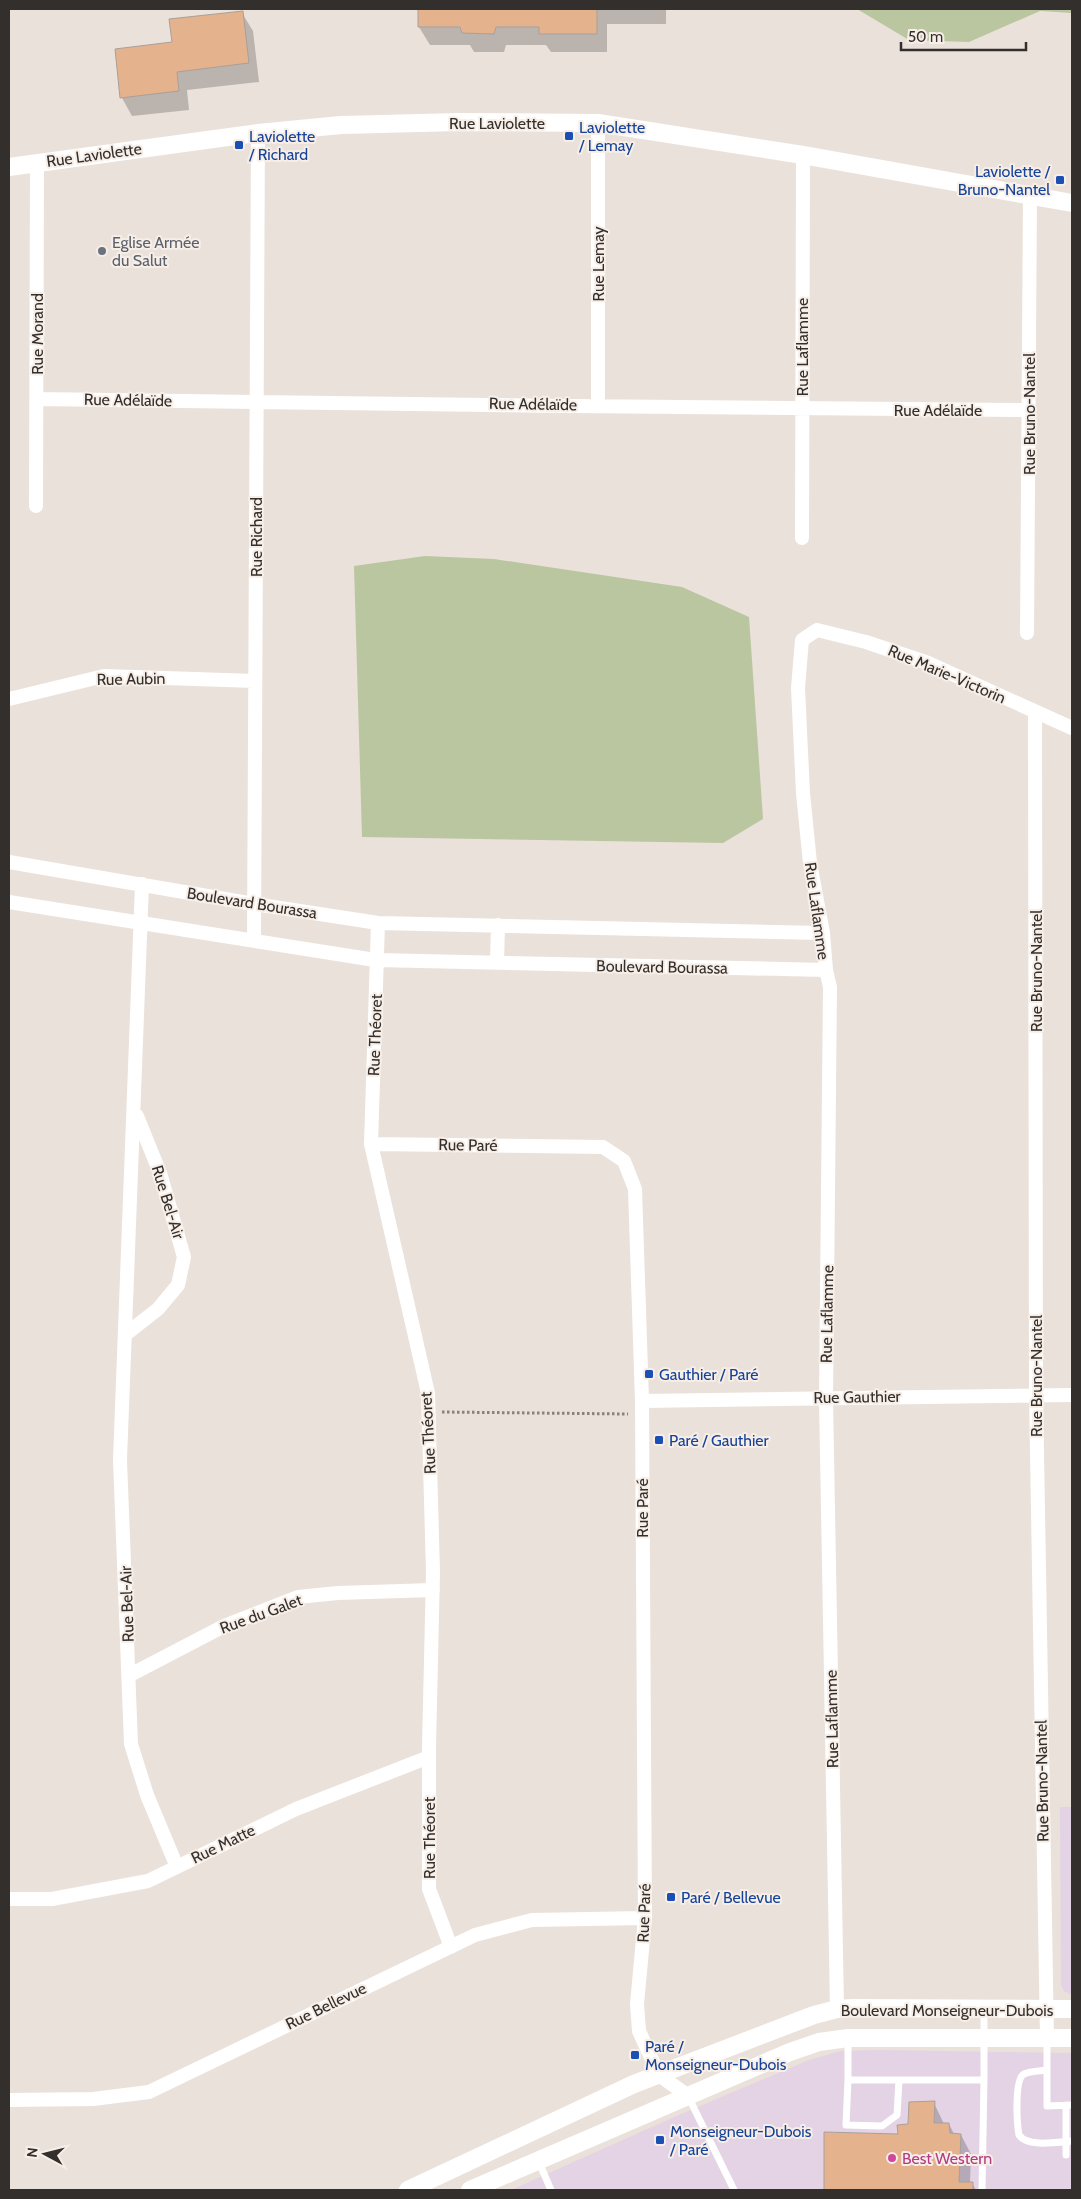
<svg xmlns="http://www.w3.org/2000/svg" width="1081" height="2199" font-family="Cabin,sans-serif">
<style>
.commercial{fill:#e3d3e5}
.green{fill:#bac6a0}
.shadow{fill:#0003}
.building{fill:#e4b28d;stroke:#a9a09a}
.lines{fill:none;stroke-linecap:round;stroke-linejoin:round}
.path{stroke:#88817d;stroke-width:3;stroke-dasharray:2.5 2.5;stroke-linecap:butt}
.service{stroke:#fff;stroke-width:7}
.minor{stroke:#fff;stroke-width:14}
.tertiary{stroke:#fff;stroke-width:18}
.transit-dot{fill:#1a4fb4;stroke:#f7eee7;stroke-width:2}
.worship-dot{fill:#6b7280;stroke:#f7eee7;stroke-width:2}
.hotel-dot{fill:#d1479c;stroke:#f7eee7;stroke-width:2}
.labels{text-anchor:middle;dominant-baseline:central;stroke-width:4;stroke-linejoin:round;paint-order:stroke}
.street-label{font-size:16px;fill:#332f2d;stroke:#f7eee7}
.transit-label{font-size:16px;fill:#164399;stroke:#f7eee7;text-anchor:start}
.worship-label{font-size:16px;fill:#5b616d;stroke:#f7eee7;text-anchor:start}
.hotel-label{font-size:16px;fill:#b23c85;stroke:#f7eee7;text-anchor:start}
</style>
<rect width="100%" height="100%" fill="#eae1da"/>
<path class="commercial" d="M1060,1807H1072V1995L1064,1991L1061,1985Z
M878,2050L1072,2053V2190H511L672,2118L809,2060L841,2051Z"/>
<path class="green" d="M857,9H1072V13L1040,11L969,42L909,40Z
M425,556L494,559L682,587L749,617L763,819L723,843L362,837L354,566Z"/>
<path class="shadow" d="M419,9H666V24H607V52H551L546,45H506L504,52H474L470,45H430L419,27Z
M242,13L253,31L259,82L187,90L189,110L132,116L122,98L174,43Z
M934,2103L944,2124H949L954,2134L961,2135L971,2154L970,2183H972L976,2190H825V2134L899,2136Z"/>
<path class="building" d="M418,9H597V34H539V27H496L494,34L462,33L460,27H418Z
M243,11L249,63L177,72L179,91L120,98L115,49L172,42L169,19Z
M935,2101L934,2123H949L950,2133L961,2134L959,2182H973V2190H824V2132L898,2134L897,2125L908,2124L909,2102Z"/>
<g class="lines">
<path class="path" d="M442,1412L628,1414"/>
<path class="service" d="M848,2038V2080H984V2009
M1047,2039V2106L1072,2105
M1047,2070C1040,2071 1030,2071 1024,2074C1014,2079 1017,2124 1019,2135C1028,2148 1058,2142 1072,2141
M848,2080L846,2125L882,2126L897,2115L899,2080
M688,2096L734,2190
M1066,2155V2105
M538,2160L551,2190
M982,2190L984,2080"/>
<path class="minor" d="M37,399C368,403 698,409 1029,410
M598,405V123
M36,506L37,163
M802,538L803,155
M1027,633L1030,196
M9,699L104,676L255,681
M1035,713L1036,1394L1047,2038
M9,862L254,904L378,923L823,933
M142,884L120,1460L131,1744L147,1795L177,1867
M9,902L375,960L826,970
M378,923L371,1144L428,1393L433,1572L429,1747V1889L451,1947
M254,940L258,133
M497,963L498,925
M371,1144L603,1147L624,1161L635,1189L642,1401L645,1918L637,2004L639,2031L659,2075L687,2095
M126,1334L158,1309L178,1285L184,1257L160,1173L137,1116
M642,1401L1072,1395
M130,1675L224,1626L298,1597L338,1593L433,1590
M9,1899H52L148,1881L296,1809L429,1757
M837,2009L826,1398L830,987L826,970L823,933L810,863L803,793L798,688L802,640L817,630L866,642L928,663L1072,728
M9,2100L93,2099L149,2092L475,1935L532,1920L645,1918"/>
<path class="tertiary" d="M9,167L258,133L341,125L459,122L598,123L803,155L1072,203
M408,2190L634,2084L814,2015L837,2009L853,2008L1072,2009
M470,2190L790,2052L819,2042L848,2038H1072"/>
</g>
<g class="transit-dot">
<rect x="564" y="131" width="10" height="10" rx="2.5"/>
<rect x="234" y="140" width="10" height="10" rx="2.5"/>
<rect x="1055" y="175" width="10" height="10" rx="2.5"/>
<rect x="644" y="1369" width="10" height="10" rx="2.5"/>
<rect x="654" y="1435" width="10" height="10" rx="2.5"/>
<rect x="666" y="1892" width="10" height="10" rx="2.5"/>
<rect x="630" y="2050" width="10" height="10" rx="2.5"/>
<rect x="655" y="2135" width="10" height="10" rx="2.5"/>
</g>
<circle class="worship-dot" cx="102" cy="251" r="5"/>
<circle class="hotel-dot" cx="892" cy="2158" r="5"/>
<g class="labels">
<g class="street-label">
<text x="497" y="123">Rue Laviolette</text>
<text transform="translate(94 155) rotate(-8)">Rue Laviolette</text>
<text transform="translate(598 264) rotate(-90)">Rue Lemay</text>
<text transform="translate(37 334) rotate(-90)">Rue Morand</text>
<text transform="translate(802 347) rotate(-90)">Rue Laflamme</text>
<text transform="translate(128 400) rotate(1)">Rue Adélaïde</text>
<text transform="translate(533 404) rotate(1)">Rue Adélaïde</text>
<text x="938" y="410">Rue Adélaïde</text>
<text transform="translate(1029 414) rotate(-90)">Rue Bruno-Nantel</text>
<text transform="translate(256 537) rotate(-90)">Rue Richard</text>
<text transform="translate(947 674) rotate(23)">Rue Marie-Victorin</text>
<text transform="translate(131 679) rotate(-1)">Rue Aubin</text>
<text transform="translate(252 903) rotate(9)">Boulevard Bourassa</text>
<text transform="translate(817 911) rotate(82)">Rue Laflamme</text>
<text transform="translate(662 967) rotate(1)">Boulevard Bourassa</text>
<text transform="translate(1036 971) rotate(-90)">Rue Bruno-Nantel</text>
<text transform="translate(375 1035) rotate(-88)">Rue Théoret</text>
<text transform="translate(468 1145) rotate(1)">Rue Paré</text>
<text transform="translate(168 1202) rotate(73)">Rue Bel-Air</text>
<text transform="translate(827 1314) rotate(-89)">Rue Laflamme</text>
<text transform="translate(1036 1376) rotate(-90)">Rue Bruno-Nantel</text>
<text transform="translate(857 1397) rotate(-1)">Rue Gauthier</text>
<text transform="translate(428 1433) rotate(-93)">Rue Théoret</text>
<text transform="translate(642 1508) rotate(-90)">Rue Paré</text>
<text transform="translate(127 1604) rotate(-92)">Rue Bel-Air</text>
<text transform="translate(261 1614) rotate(-20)">Rue du Galet</text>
<text transform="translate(832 1719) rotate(-91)">Rue Laflamme</text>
<text transform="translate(1042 1781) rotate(-91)">Rue Bruno-Nantel</text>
<text transform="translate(429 1838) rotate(-90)">Rue Théoret</text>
<text transform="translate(223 1844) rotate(-26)">Rue Matte</text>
<text transform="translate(644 1913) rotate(-88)">Rue Paré</text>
<text transform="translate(326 2006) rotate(-26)">Rue Bellevue</text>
<text x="947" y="2010">Boulevard Monseigneur-Dubois</text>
</g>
<g class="transit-label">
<text x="579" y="127">Laviolette<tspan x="579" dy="18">/ Lemay</tspan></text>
<text x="249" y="136">Laviolette<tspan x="249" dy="18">/ Richard</tspan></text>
<text x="1050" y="171" text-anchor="end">Laviolette /<tspan x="1050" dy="18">Bruno-Nantel</tspan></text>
<text x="659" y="1374">Gauthier / Paré</text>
<text x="669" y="1440">Paré / Gauthier</text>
<text x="681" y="1897">Paré / Bellevue</text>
<text x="645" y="2046">Paré /<tspan x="645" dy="18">Monseigneur-Dubois</tspan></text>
<text x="670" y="2131">Monseigneur-Dubois<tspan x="670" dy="18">/ Paré</tspan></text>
</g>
<g class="worship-label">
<text x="112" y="242">Eglise Armée<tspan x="112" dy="18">du Salut</tspan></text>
</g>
<g class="hotel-label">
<text x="902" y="2158">Best Western</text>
</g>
</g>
<rect width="1081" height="2199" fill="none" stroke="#332f2d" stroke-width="20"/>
<g transform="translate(45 2154) rotate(277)" stroke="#f7eee7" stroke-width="4" paint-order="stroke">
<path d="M0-4L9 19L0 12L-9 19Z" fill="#332f2d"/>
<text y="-8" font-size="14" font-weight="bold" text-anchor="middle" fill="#332f2d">N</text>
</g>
<path d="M901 42v8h125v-8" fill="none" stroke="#332f2d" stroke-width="2.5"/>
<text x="908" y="42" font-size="15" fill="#332f2d" stroke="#f7eee7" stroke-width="4" paint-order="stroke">50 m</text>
</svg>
